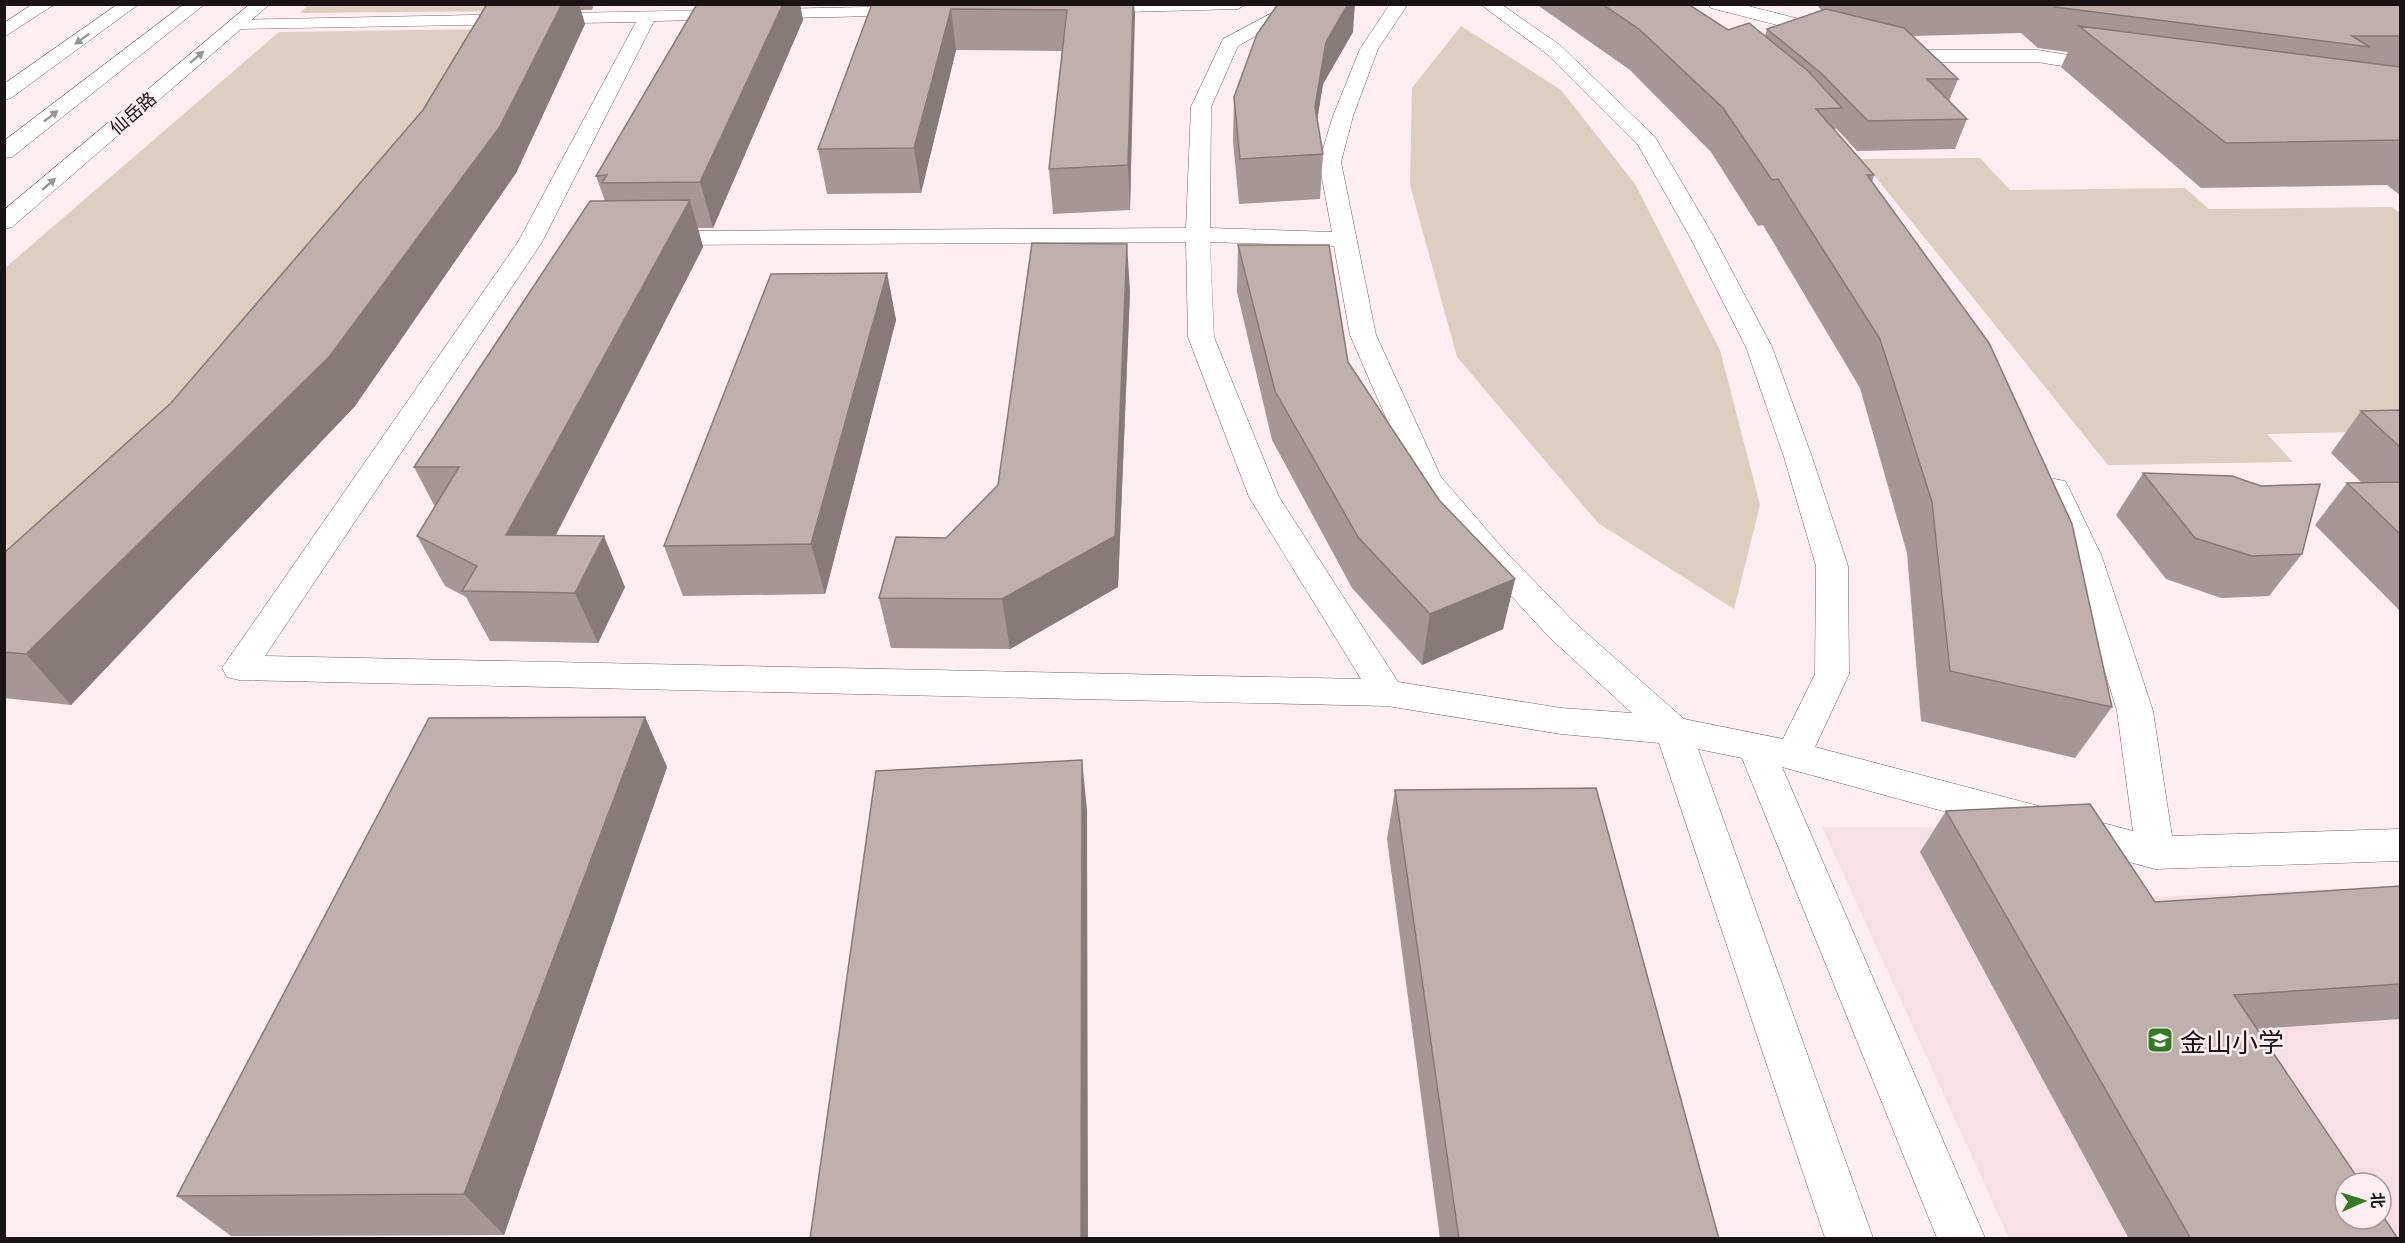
<svg xmlns="http://www.w3.org/2000/svg" width="2405" height="1243" font-family="Georgia,'Noto Sans SC',serif">
<style>
.built{fill:#f8dfe5;fill-rule:evenodd}
.green{fill:#dfcdbf}
.lines{fill:none;stroke-linecap:round;stroke-linejoin:round}
.street-casing{stroke:#736468;stroke-width:1}
.secondary-casing{stroke:#736468;stroke-width:1}
.highway-casing{stroke:#736468;stroke-width:1}
.street{fill:#fff;fill-rule:evenodd}
.secondary{fill:#fff;fill-rule:evenodd}
.highway{fill:#fff;fill-rule:evenodd}
.wall{fill:#a59795}
.shaded-wall{fill:#867b79}
.building{fill:#c0b0ad;stroke:#867b79;stroke-width:1.5}
.oneway{fill:#989596}
.labels{text-anchor:middle;dominant-baseline:central;stroke-width:5;stroke-linejoin:round;paint-order:stroke}
.far-street-label{font-size:18px;fill:#191315;stroke:#feedf1}
.near-poi-label{font-size:26px;fill:#191315;stroke:#feedf1;text-anchor:start}
</style>
<rect width="100%" height="100%" fill="#feedf1"/>
<path class="built" d="M1822,827H2011L2128,898L2400,886V1238H2009ZM2345,1183H2381V1219H2345Z"/>
<path class="green" d="M309,4L514,5L509,11L300,13Z
M1461,26L1561,90L1635,184L1720,350L1760,505L1734,609L1598,523L1457,357L1410,185L1412,88Z
M494,29L5,626V268L279,32Z
M1980,158L2010,190L2185,188L2209,209L2392,207L2400,213V431L2267,434L2293,462L2108,465L1861,159Z"/>
<g class="lines">
<g class="street-casing">
<path id="street" d="M1082,4H1247L1238,9L1089,13L1083,12L1080,8Z
M1289,4H1312L1238,46L1211,107L1210,228L1332,232L1319,162L1333,116L1360,49L1390,4H1408L1378,49L1353,116L1341,162L1376,335L1441,477L1505,551L1573,621L1684,719L1783,739L1815,674L1816,566L1784,457L1746,347L1690,237L1638,145L1547,54L1480,4H1501L1561,46L1655,137L1714,237L1772,347L1812,457L1848,566L1849,674L1815,747L2133,831L2117,711L2070,557L2039,488L2043,481L2054,479L2065,481L2069,488L2102,557L2153,711L2172,836L2400,829V861L2155,869L1782,767L1985,1238H1937L1742,758L1698,749L1873,1238H1825L1659,743L1561,734L1387,706L239,680L227,677L222,668L518,242L636,22L236,29L227,24L230,20L915,6L921,7L924,11L921,15L654,21L542,242L265,656L1361,679L1249,497L1188,337L1186,242L657,245L649,243L645,238L649,233L657,231L1186,228L1191,107L1223,39ZM1210,242L1334,246L1350,335L1413,480L1483,565L1549,637L1632,713L1561,708L1398,682L1279,497L1214,337Z
M1708,4H1740L1839,29L1841,33L1832,39L1711,8Z
M1891,41L1926,50H2037L2107,61L2117,67L2107,73L2037,62H1926L1884,51L1882,47Z"/>
</g>
<g class="secondary-casing">
<path id="secondary" d="M33,4H55L4,37V23Z
M250,4H270L12,227L4,229V210Z"/>
</g>
<g class="highway-casing">
<path id="highway" d="M118,4H139L11,98L4,100V84Z
M184,4H205L12,157L4,158V141Z"/>
</g>
<use href="#street" class="street"/>
<use href="#secondary" class="secondary"/>
<use href="#highway" class="highway"/>
</g>
<path class="wall" d="M487,4H594L592,10H580L585,24L516,173L355,406L71,705L4,698V553L171,403L423,110Z
M697,4H810L800,5L803,20L713,228H698L703,247L556,535L625,587L598,643L490,641L466,597L445,586L417,536L435,507L414,467L605,201L596,176Z
M872,4H1134L1130,210L1053,214L1049,169L1063,51L956,50L921,193L827,194L818,149Z
M1536,4H1688L1728,30L1765,36L1767,29L1822,11L1816,4H2400V195L2387,185L2201,188L2061,67L2068,52L2038,48L2021,33L1913,36L1958,79L1949,101L1967,119L1955,149L1857,151L1836,128L1835,130L1874,175L1872,182L2112,707L2075,758L1921,721L1907,553L1860,388L1763,225L1758,226L1711,152L1630,70Z
M1353,32L1323,84L1317,120L1323,154L1320,199L1239,204L1233,141L1234,97Z
M1238,245L1348,362L1439,500L1515,579L1503,629L1422,665L1352,588L1272,440L1237,292Z
M887,273L896,320L825,594L683,596L664,546Z
M1130,291L1118,587L1010,649L891,648L879,598L946,538L998,485Z
M2400,410V611L2315,525L2347,483H2362L2331,453L2361,411Z
M2143,473L2302,554L2269,596L2221,598L2166,579L2116,515Z
M645,717L667,767L504,1235L231,1236L177,1196Z
M1395,790L1719,1239H1440L1387,839Z
M1946,811L2155,902L2400,886V1019L2257,1029L2398,1239H2129L1920,852Z"/>
<path class="shaded-wall" d="M562,4H579L585,24L516,173L355,406L71,705L26,654Z
M783,4H800L803,20L713,228L700,182Z
M1133,4H1134L1135,13L1130,210L1128,165Z
M1348,4H1355L1353,32L1323,84L1312,151L1315,107L1326,42Z
M951,9L956,50L921,193L914,148Z
M690,200L703,247L530,585L506,535Z
M1127,244L1130,291L1118,587L1010,649L1002,599Z
M887,273L896,320L825,594L811,544Z
M604,536L625,587L598,643L575,593Z
M1515,579L1503,629L1422,665L1430,614Z
M645,717L667,767L504,1235L464,1194Z
M1082,760L1087,810L1088,1239H1081Z"/>
<path class="building" d="M487,4H562L499,128L329,357L26,654L4,652V553L171,403L423,110Z
M697,4H783L700,182L602,183L607,175L596,176Z
M872,4H1133L1128,165L1049,169L1067,10L951,9L914,148L818,149Z
M1278,4H1348L1326,42L1315,107L1323,154L1240,159L1234,97L1257,34Z
M1602,4H1688L1728,30L1749,23L1808,71L1842,108L1816,109L1874,175H1867L1989,343L2072,524L2112,707L1950,671L1932,502L1880,339L1778,179L1772,180L1723,108L1639,29Z
M2052,4H2400V36H2352L2370,47L2055,7Z
M1826,9L1904,28L1958,79H1927L1967,119L1868,121L1821,73L1767,29Z
M2079,26L2400,67V140L2226,143Z
M690,200L506,535L604,536L575,593L462,591L477,566L417,536L459,467H414L590,201Z
M1032,243L1127,244L1115,536L1002,599L879,598L896,537L946,538L998,485Z
M1238,245H1329L1348,362L1439,500L1515,579L1430,614L1358,537L1275,391Z
M887,273L811,544L664,546L771,274Z
M2400,410V447L2361,411Z
M2143,473L2232,476L2261,486L2320,484L2302,554L2252,556L2195,538Z
M2400,482V534L2347,483Z
M645,717L464,1194L177,1196L429,718Z
M1082,760L1081,1239H810L876,771Z
M1596,788L1719,1239H1459L1395,790Z
M2090,804L2155,902L2400,886V984L2234,995L2361,1183H2345V1219H2381V1213L2398,1239H2191L1946,811Z"/>
<defs><path id="oneway-solid" d="M-6-.8H1V-3.2L6.5 0L1 3.2V.8H-6Z" transform="scale(1.5)"/></defs>
<g class="oneway">
<use href="#oneway-solid" transform="translate(82 39) rotate(144)"/>
<use href="#oneway-solid" transform="translate(197 57) rotate(-41)"/>
<use href="#oneway-solid" transform="translate(51 116) rotate(-38)"/>
<use href="#oneway-solid" transform="translate(49 184) rotate(-41)"/>
</g>
<defs>
<g id="school-square" transform="scale(1.35)"><rect x="-9" y="-9" width="18" height="18" rx="4" fill="#317b21" stroke="#feedf1"/><path d="M0-5L7-2L0 1L-7-2ZM-4 1L0 2.5L4 1V4Q0 6-4 4Z" fill="#fff"/></g>
</defs>
<g fill-rule="evenodd">
<use href="#school-square" x="2160" y="1040"/>
</g>
<g class="labels">
<g class="far-street-label">
<text transform="translate(132 112) rotate(-41)">仙岳路</text>
</g>
<g class="near-poi-label">
<text x="2180" y="1040">金山小学</text>
</g>
</g>
<rect width="2405" height="1243" fill="none" stroke="#191315" stroke-width="12"/>
<g transform="translate(2363 1201) rotate(87)"><circle r="28" fill="#feedf1" stroke="#a29699" stroke-width="1.5"/>
<path d="M0-4.5L10 22L0 15L-10 22Z" fill="#317b21"/>
<text y="-9" font-size="16" font-weight="bold" text-anchor="middle" fill="#191315">北</text>
</g>
</svg>
